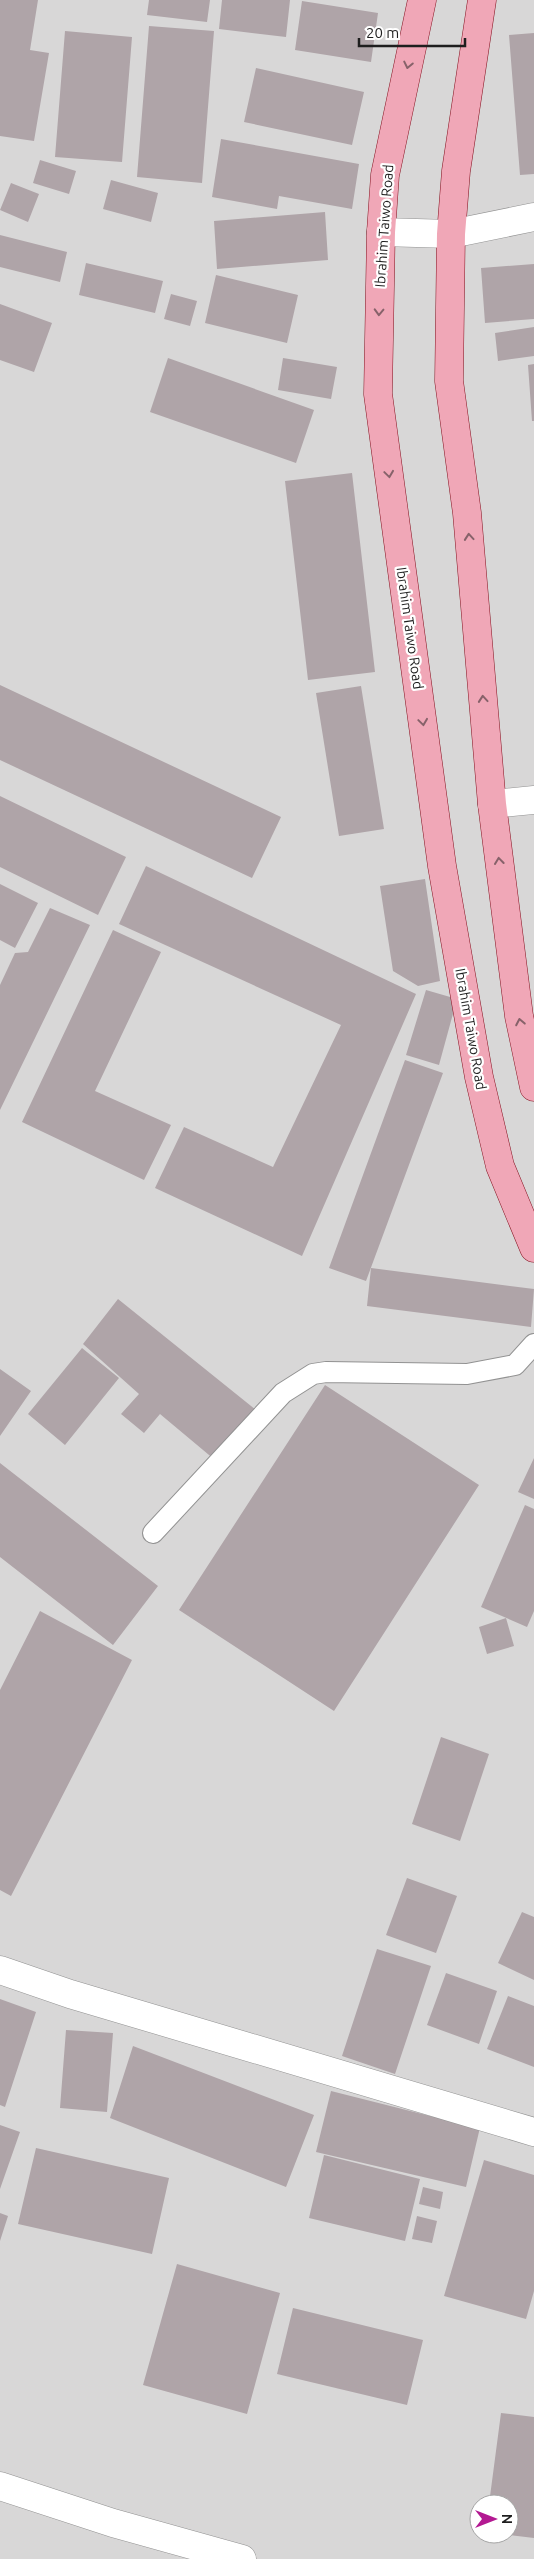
<svg xmlns="http://www.w3.org/2000/svg" width="534" height="2559" font-family="Ubuntu,sans-serif">
<style>
.residential{fill:#d8d7d7;fill-rule:evenodd}
.building{fill:#afa4a8}
.lines{fill:none;stroke-linecap:round;stroke-linejoin:round}
.service-casing{stroke:#929292;stroke-width:22}
.minor-casing{stroke:#929292;stroke-width:29}
.primary-casing{stroke:#851220;stroke-width:29}
.service{stroke:#fff;stroke-width:20}
.minor{stroke:#fff;stroke-width:28}
.primary{stroke:#f0a7b7;stroke-width:28}
.oneway{stroke:#87626a}
.labels{text-anchor:middle;dominant-baseline:central;stroke-width:4.5;stroke-linejoin:round;paint-order:stroke}
.street-label{font-size:14px;fill:#1e1e1e;stroke:#fff}
</style>
<rect width="100%" height="100%" fill="#ede5e6"/>
<path class="residential" d="M0,0H534V2559H0ZM479,2504H509V2534H479Z"/>
<path class="building" d="M0,0H38L30,50L49,53L34,141L0,136Z
M149,0H210L207,22L147,15Z
M222,0H290L286,37L219,29Z
M302,1L378,13L371,62L295,50Z
M149,26L214,31L202,183L137,177Z
M65,31L132,37L122,162L55,157Z
M534,33V174L520,175L509,35Z
M256,68L364,92L352,145L244,122Z
M221,139L359,164L352,209L279,196L277,209L212,197Z
M40,160L76,171L69,194L33,183Z
M111,180L158,193L151,222L103,209Z
M11,183L39,194L28,222L0,210Z
M325,212L328,260L217,269L214,221Z
M0,235L67,252L60,282L0,267Z
M86,263L163,281L155,313L79,295Z
M534,264V319L485,323L481,268Z
M216,275L298,295L287,343L205,323Z
M171,294L197,301L190,326L164,319Z
M0,304L52,323L34,372L0,360Z
M534,327V356L498,361L495,333Z
M168,358L314,410L296,463L150,412Z
M283,358L337,367L331,399L278,390Z
M534,364V421H532L528,365Z
M352,473L375,672L308,680L285,481Z
M0,685L281,817L252,878L0,760Z
M361,686L384,829L339,836L316,693Z
M0,796L126,857L98,915L0,867Z
M146,866L416,994L302,1256L155,1188L184,1127L273,1167L341,1025L119,924Z
M425,879L440,981L418,986L393,971L380,886Z
M0,884L38,903L15,948L0,940Z
M50,908L90,925L0,1110V985L15,953L28,952Z
M113,930L161,952L95,1091L171,1125L144,1180L22,1122Z
M426,990L457,999L439,1065L406,1055Z
M405,1060L443,1073L366,1281L329,1268Z
M371,1268L534,1289L531,1327L367,1306Z
M118,1299L256,1410L215,1460L160,1414L144,1433L121,1414L139,1394L83,1344Z
M82,1348L119,1378L65,1445L28,1414Z
M0,1369L31,1391L0,1436Z
M325,1385L479,1485L334,1711L179,1610Z
M534,1458V1499L518,1492Z
M0,1463L158,1586L113,1645L0,1557Z
M525,1505L534,1509V1611L527,1627L481,1607Z
M40,1611L132,1660L11,1896L0,1890V1690Z
M506,1618L514,1646L487,1654L479,1627Z
M441,1737L489,1754L460,1841L412,1824Z
M407,1878L457,1896L436,1953L386,1935Z
M522,1912L534,1917V1980L498,1963Z
M377,1949L431,1966L395,2074L342,2056Z
M446,1973L497,1991L479,2044L427,2025Z
M508,1996L534,2006V2067L487,2049Z
M0,1999L36,2012L5,2107L0,2105Z
M66,2030L113,2033L107,2112L60,2108Z
M133,2046L314,2115L286,2187L110,2118Z
M331,2091L434,2117L437,2107L482,2119L466,2187L316,2152Z
M0,2125L20,2132L0,2189Z
M36,2148L169,2178L152,2254L18,2224Z
M324,2155L420,2179L405,2241L309,2218Z
M484,2160L534,2175V2291L526,2319L444,2296Z
M423,2187L443,2192L440,2209L419,2204Z
M0,2213L8,2216L0,2241Z
M417,2216L437,2221L432,2243L412,2239Z
M177,2264L280,2293L247,2414L143,2385Z
M293,2308L423,2340L407,2405L277,2374Z
M501,2413L534,2417V2538L509,2535V2504H489Z"/>
<g class="lines">
<g class="service-casing">
<path id="service" d="M153,1533L283,1393L313,1374L326,1372L467,1374L515,1365L534,1344"/>
</g>
<g class="minor-casing">
<path id="minor" d="M381,232L451,234L534,217
M492,804L534,800
M0,1970L70,1994L534,2132
M0,2486L113,2523L242,2559"/>
</g>
<g class="primary-casing">
<path id="primary" d="M422,0L385,175L381,232L378,394L442,866L479,1077L500,1166L534,1248
M482,0L456,171L451,234L449,381L467,513L492,804L519,1016L534,1087"/>
</g>
<use href="#service" class="service"/>
<use href="#minor" class="minor"/>
<use href="#primary" class="primary"/>
</g>
<defs><path id="oneway-chevron" d="M-2-3.5L2.5 0L-2 3.5" fill="none" stroke-width="1.6" stroke-linecap="round" stroke-linejoin="round" transform="scale(1.25)"/></defs>
<g class="oneway">
<use href="#oneway-chevron" transform="translate(408 65) rotate(102)"/>
<use href="#oneway-chevron" transform="translate(379 312) rotate(92)"/>
<use href="#oneway-chevron" transform="translate(389 474) rotate(82)"/>
<use href="#oneway-chevron" transform="translate(469 537) rotate(-95)"/>
<use href="#oneway-chevron" transform="translate(483 699) rotate(-95)"/>
<use href="#oneway-chevron" transform="translate(423 722) rotate(82)"/>
<use href="#oneway-chevron" transform="translate(499 861) rotate(-97)"/>
<use href="#oneway-chevron" transform="translate(520 1022) rotate(-101)"/>
</g>
<g class="labels">
<g class="street-label">
<text transform="translate(384 226) rotate(-86)">Ibrahim Taiwo Road</text>
<text transform="translate(410 628) rotate(82)">Ibrahim Taiwo Road</text>
<text transform="translate(471 1029) rotate(80)">Ibrahim Taiwo Road</text>
</g>
</g>
<g transform="translate(494 2519) rotate(90)"><circle r="24" fill="#ffffff" stroke="#a5a5a5"/>
<path d="M0-4L9 19L0 12L-9 19Z" fill="#b31992"/>
<text y="-8" font-size="14" font-weight="bold" text-anchor="middle" fill="#1e1e1e">N</text>
</g>
<path d="M359 38v8h106v-8" fill="none" stroke="#1e1e1e" stroke-width="2.5"/>
<text x="366" y="38" font-size="15" fill="#1e1e1e" stroke="#ffffff" stroke-width="4" paint-order="stroke">20 m</text>
</svg>
